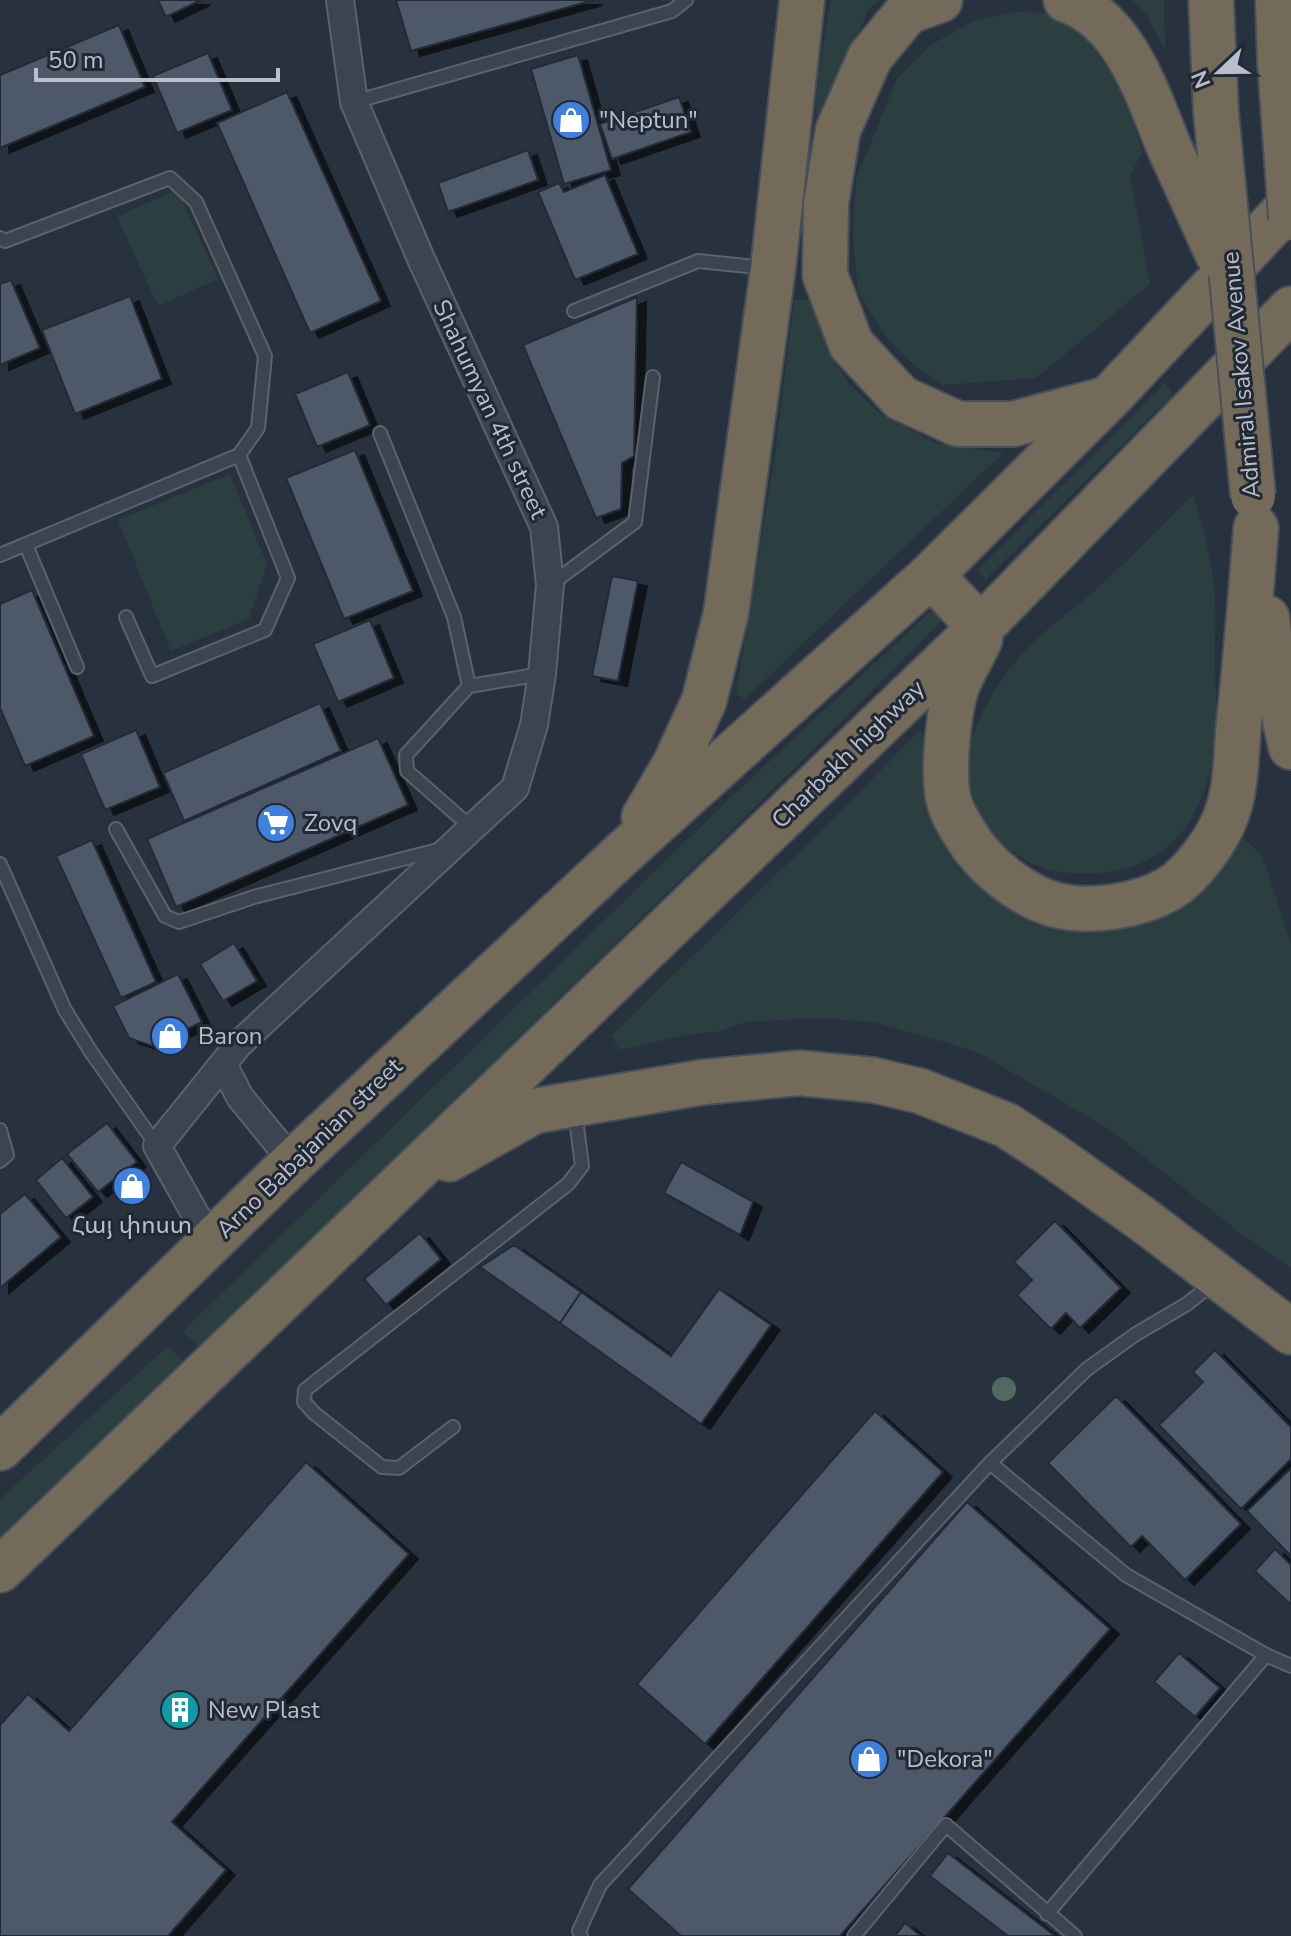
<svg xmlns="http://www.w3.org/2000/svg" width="1291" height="1936" font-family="'Nunito Sans','Noto Sans Armenian',sans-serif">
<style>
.green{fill:#2b3f41}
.building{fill:#4e5968;stroke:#232b36;stroke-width:2;filter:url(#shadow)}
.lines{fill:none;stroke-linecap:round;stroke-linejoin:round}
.lane-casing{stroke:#5a626d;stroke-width:16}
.street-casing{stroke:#5a626d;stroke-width:30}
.highway-casing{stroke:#474f5a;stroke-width:48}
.lane{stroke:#3c444f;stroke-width:12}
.street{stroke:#3c444f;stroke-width:26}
.highway{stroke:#746a59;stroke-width:44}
.highway-bridge-casing{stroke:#474f5a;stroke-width:48;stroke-linecap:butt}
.highway-bridge{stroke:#746a59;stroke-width:44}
.tree{fill:#506a60}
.labels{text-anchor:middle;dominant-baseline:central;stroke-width:6;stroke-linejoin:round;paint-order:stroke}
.poi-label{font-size:24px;fill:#b8bfca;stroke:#212934;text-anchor:start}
.street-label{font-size:24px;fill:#b8bfca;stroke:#212934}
</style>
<defs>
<filter id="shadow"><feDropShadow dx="9" dy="5" stdDeviation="0" flood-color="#0009"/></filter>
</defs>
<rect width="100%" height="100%" fill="#28323f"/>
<path class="green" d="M831,0H881L869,8L826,114L815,116L818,75Z
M1132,0H1164L1165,50L1146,14Z
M1015,12L1052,13L1084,36L1116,80L1143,151L1130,175L1150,284L1036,378L942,385L907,359L883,333L858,292L853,241L856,180L897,78L931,45L974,21Z
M177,189L218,279L158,306L117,217Z
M810,299L826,345L848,383L881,414L935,443L1003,453L745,699L736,694L775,456L794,300Z
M1165,383L1173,395L985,580L977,570Z
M230,474L267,564L249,619L171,651L118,520Z
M1194,494C1200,519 1208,545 1212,571C1217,598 1215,628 1215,656C1215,693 1220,741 1209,776C1203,795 1195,815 1183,831C1153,870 1098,880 1051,870C998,857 957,798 971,745C979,712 1002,675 1025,651C1048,626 1078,607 1103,583C1134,554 1164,524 1194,494Z
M936,606L945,617L737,825L199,1348L183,1331L727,801Z
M920,730L927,741L924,787L930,810L1023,909L1218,869L1244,838L1262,855L1291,944V1268L1244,1236L1109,1129L981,1054L948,1043L873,1022L818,1018L745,1022L720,1031L680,1036L620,1050L611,1036L832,820Z
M168,1346L186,1365L0,1547V1499Z"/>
<path class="building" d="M158,0H201L166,17Z
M396,0H594L411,51Z
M119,25L145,87L0,148V75Z
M208,53L232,110L177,133L153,76Z
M578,55L611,170L564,184L531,69Z
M287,92L381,301L310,333L217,123Z
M679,97L691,132L612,159L600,124Z
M528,150L538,180L448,212L438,183Z
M605,175L638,254L575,280L538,192L559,183L564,192Z
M11,280L40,348L0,365V284Z
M130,296L162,379L75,414L42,330Z
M637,297L634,456L622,463L621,509L596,518L523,345Z
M348,372L370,425L317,447L295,394Z
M355,450L413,591L344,619L286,478Z
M612,576L638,581L618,681L592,676Z
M32,590L94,736L25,766L0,708V604Z
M370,620L394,678L338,702L313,644Z
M320,703L341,751L184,821L163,773Z
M136,730L160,787L105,810L81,754Z
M378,738L408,805L176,907L147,839Z
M92,840L156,982L121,998L56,856Z
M234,943L257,981L223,1001L200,964Z
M178,974L202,1022L152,1046L129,1038L113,1006Z
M107,1123L137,1162L98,1192L67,1154Z
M62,1158L93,1197L66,1218L36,1180Z
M681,1162L753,1202L740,1235L664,1193Z
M25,1194L61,1237L0,1288V1214Z
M1055,1221L1121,1288L1080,1328L1066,1313L1051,1329L1017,1295L1032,1280L1014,1262Z
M420,1233L441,1259L386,1305L364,1279Z
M514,1245L581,1292L560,1323L480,1267Z
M719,1289L771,1325L701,1424L560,1323L581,1292L671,1356Z
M1215,1350L1291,1427V1459L1241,1509L1159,1425L1203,1382L1193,1372Z
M1116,1396L1241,1524L1185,1580L1142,1536L1131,1547L1048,1463Z
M875,1411L943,1472L705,1744L637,1684Z
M306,1462L409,1554L172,1822L226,1870L168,1936H0V1725L28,1694L69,1731Z
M1291,1468V1556L1247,1511Z
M967,1502L1110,1629L840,1936H681L628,1889Z
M1275,1549L1291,1565V1605L1255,1571Z
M1179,1653L1220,1688L1195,1717L1154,1682Z
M948,1853L1055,1936H1008L930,1876Z
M905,1923L921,1936H895Z"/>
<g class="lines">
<g class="lane-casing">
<path id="lane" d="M354,102L672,11L686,0
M0,238L5,241L170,178L196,202L265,356L258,428L239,455L0,555
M574,311L698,261L766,268
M380,433L454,617L469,686
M26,545L77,667
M550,585L635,522L653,377
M126,617L152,676L265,630L288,578L239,455
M116,829L165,916L179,922L254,897L438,850
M473,829L407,771L406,755L469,686L542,674
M0,864L65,1010L91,1052L157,1146
M0,1130L7,1155L0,1161
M453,1427L399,1468L382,1467L314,1413L304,1402L305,1390L568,1184L582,1166L575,1111
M990,1463L1126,1575L1266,1655L1291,1666
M1047,1914L1266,1655
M581,1936L579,1931L600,1885L990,1463L1087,1369L1136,1334L1187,1304L1214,1282
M854,1936L946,1825L1075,1936"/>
</g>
<g class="street-casing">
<path id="street" d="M293,1162L240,1097L223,1064L239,1044L515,788L534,725L542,674L550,585L544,527L422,261L354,102L340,0
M211,1242L157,1146L223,1064"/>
</g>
<g class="highway-casing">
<path id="highway" d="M940,0L907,12L870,57L838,130L826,203L825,275L851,344L901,398L958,424H1013L1107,399
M1066,0C1126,20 1148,97 1170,149
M1211,0L1216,112
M1278,0L1280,63
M931,575L980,627
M1267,618L1274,671L1291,747
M980,639C973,655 962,672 956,689C948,715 943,771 948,797C951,814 964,832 973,846C992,871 1025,897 1056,905C1091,914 1138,906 1169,889C1192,875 1219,838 1227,813C1237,785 1236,752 1239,722C1246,658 1251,593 1256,528
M644,817L675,764L704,701L726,613L773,269L802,0
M449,1159L534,1111L704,1082L799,1073L873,1080L920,1091L1006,1125L1049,1153L1145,1221L1291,1332
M0,1448L293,1162L623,853L931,575L1109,398L1291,204
M0,1570L989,619L1291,309"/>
</g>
<use href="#lane" class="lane"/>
<use href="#street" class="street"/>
<use href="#highway" class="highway"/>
<g class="highway-bridge-casing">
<path id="highway-bridge" d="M1280,63L1291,218
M1216,112L1253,496
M1170,149L1219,257"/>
</g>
<use href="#highway-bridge" class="highway-bridge"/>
</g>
<circle class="tree" cx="1004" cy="1389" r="12"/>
<defs>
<g id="shop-disc" transform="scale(2)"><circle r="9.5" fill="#3f7fe0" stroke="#212934"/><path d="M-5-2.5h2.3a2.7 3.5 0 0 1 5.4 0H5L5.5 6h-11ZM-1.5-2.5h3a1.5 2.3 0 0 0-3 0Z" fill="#fff"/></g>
<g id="supermarket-disc" transform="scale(2)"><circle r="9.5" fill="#3f7fe0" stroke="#212934"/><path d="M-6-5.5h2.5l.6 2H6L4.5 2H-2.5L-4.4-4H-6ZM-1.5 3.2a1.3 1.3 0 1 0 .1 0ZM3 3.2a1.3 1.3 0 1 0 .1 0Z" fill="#fff"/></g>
<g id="building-disc" transform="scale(2)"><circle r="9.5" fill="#0f9aa8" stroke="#212934"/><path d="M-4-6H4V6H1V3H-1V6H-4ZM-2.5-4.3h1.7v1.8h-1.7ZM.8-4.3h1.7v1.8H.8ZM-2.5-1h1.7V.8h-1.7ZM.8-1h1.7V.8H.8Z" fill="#fff"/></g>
</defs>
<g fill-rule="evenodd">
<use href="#shop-disc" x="571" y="120"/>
<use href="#supermarket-disc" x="276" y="823"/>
<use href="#shop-disc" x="170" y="1036"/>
<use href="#shop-disc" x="132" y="1186"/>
<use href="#building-disc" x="180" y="1710"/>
<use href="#shop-disc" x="869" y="1759"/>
</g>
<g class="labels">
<g class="poi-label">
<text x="599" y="120">"Neptun"</text>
<text x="304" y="823">Zovq</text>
<text x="198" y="1036">Baron</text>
<text x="132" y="1225" text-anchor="middle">Հայ փոստ</text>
<text x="208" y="1710">New Plast</text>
<text x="897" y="1759">"Dekora"</text>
</g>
<g class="street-label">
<text transform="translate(1241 375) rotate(-95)">Admiral Isakov Avenue</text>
<text transform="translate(490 409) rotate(65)">Shahumyan 4th street</text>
<text transform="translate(848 754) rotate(-44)">Charbakh highway</text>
<text transform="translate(309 1148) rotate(-44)">Arno Babajanian street</text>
</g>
</g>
<g transform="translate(1219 72) rotate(248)" stroke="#212934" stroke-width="6" paint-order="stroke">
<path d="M0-6L14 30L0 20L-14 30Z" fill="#b8bfca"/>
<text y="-12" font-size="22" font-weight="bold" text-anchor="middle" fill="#b8bfca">N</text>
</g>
<path d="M36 68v12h242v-12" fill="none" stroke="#b8bfca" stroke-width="4"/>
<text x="48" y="68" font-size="24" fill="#b8bfca" stroke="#212934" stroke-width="6" paint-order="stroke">50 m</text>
</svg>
